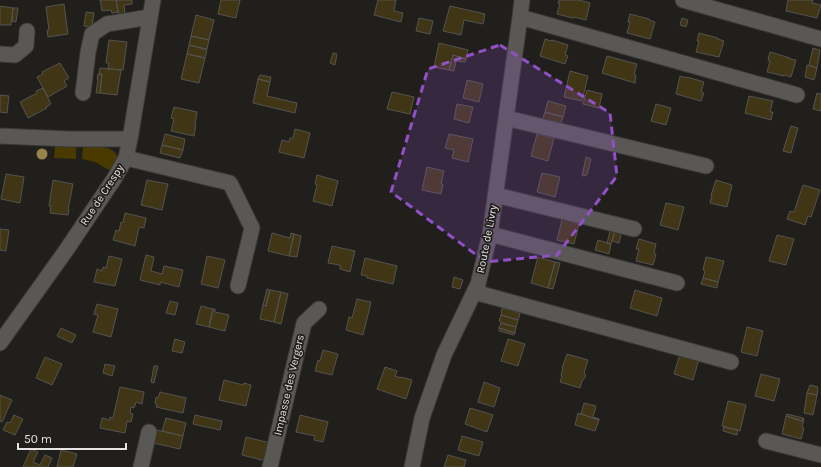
<svg xmlns="http://www.w3.org/2000/svg" width="821" height="467" font-family="Karla,sans-serif">
<style>
.green{fill:#4a3a00}
.building{fill:#403514;stroke:#545350}
.lines{fill:none;stroke-linecap:round;stroke-linejoin:round}
.minor-casing{stroke:#3a3937;stroke-width:17}
.minor{stroke:#595855;stroke-width:15}
.tree{fill:#97844b}
.marked{fill:#9051c6;fill-opacity:0.2;stroke:#9051c6;stroke-width:3;stroke-dasharray:8 5;stroke-linejoin:round}
.labels{text-anchor:middle;dominant-baseline:central;stroke-width:3.5;stroke-linejoin:round;paint-order:stroke}
.street-label{font-size:11px;fill:#e6e5e3;stroke:#201f1c}
</style>
<rect width="100%" height="100%" fill="#201f1c"/>
<path class="green" d="M55,146L76,147V159L54,158Z
M83,146C95,147 112,144 118,157L114,169L109,170L95,162L82,159Z"/>
<path class="building" d="M100,0H116L118,12L112,13L111,10L102,11Z
M116,0H132V4L124,5L125,14L119,15Z
M221,0H240L236,18L218,14Z
M378,0H396L394,11L403,13L401,22L374,15Z
M559,0H579L590,3L586,20L574,17L573,18L557,14L560,3H558Z
M788,0H813L812,3L821,5L817,18L786,11Z
M64,4L68,34L48,37L47,30H49L46,7Z
M0,6L13,8L11,25H0Z
M450,6L485,14L483,24L464,20L461,35L443,31Z
M13,8H18L16,22L12,21Z
M86,12L94,13L92,27L84,26Z
M630,14L649,19V20L655,22L650,39L627,33L630,22H628Z
M196,15L214,20L209,40L191,36Z
M419,18L433,21L430,34L416,31Z
M682,18L688,20L686,27L680,25Z
M699,33L718,38V39L724,41L719,57L696,52L699,41H697Z
M191,36L209,40L207,49L189,45Z
M545,39L551,41L552,40L568,45L565,55L568,56L565,64L540,56Z
M109,40L127,42L123,70L108,69L109,63H106Z
M439,43L468,50L466,59L453,55L449,70L434,67Z
M189,45L207,50L205,58L187,54Z
M813,48L820,50L817,68L809,65Z
M770,52L790,58V59L796,60L791,77L784,75V76L767,72L770,61L768,60Z
M333,53L337,54L335,65L330,63Z
M187,54L205,58L199,83L181,79Z
M453,55L466,59L465,62L456,61L454,71L449,70Z
M607,56L637,64L634,74L636,75L635,83L602,73Z
M60,63L69,78L64,81L67,86L48,97L37,77L43,74L42,72Z
M807,65L817,68L814,80L805,77Z
M100,68L121,70L117,95L100,93L102,74H99Z
M570,71L588,76L582,101L564,97Z
M98,74H102L100,93H96L98,79H97Z
M260,75L271,77L270,82L258,79Z
M680,76L687,78V77L704,82L701,92L704,93L701,101L676,94Z
M258,79L270,82L267,96L297,103L295,113L253,103Z
M467,80L483,84L479,102L463,98Z
M43,88L51,104L46,107L47,108L28,118L20,102L37,93L36,91Z
M587,90L602,94L599,108L583,104Z
M392,92L414,97L410,114L387,109Z
M817,93L821,94V111L813,109Z
M0,95L9,96L7,113L0,112Z
M749,96L773,101L770,112H773L771,120L745,113Z
M548,101L566,106L563,117L545,112Z
M457,104L473,107L469,123L454,119Z
M656,104L671,108L666,125L651,121Z
M174,107L197,112L195,125H196L194,136L171,131L174,119L171,118Z
M545,112L563,117L560,126L542,121Z
M791,126L798,128L791,153L783,151Z
M295,129L310,133L304,158L279,152L282,140L289,142L290,138H293Z
M165,134L185,139L183,150L162,145Z
M449,134L473,139L468,162L452,158L454,150L445,148Z
M537,134L554,138L548,161L531,156Z
M162,145L183,150L180,158L160,153Z
M586,157L591,159L587,175L582,176Z
M427,167L444,171L441,184H443L441,194L422,190Z
M542,173L560,177L555,197L537,192Z
M6,174L24,177L20,203L1,199Z
M317,175L338,181L332,206L313,201L317,185L315,184Z
M53,180L73,184L68,210H69L68,215L50,213L51,206H49Z
M147,180L168,184L162,210L141,205Z
M716,180L732,185L727,207L710,203L712,195H711Z
M803,185L820,190L811,217L808,216L805,225L787,219L790,211L794,212Z
M666,203L684,207L678,230L660,225Z
M125,213L146,218L144,228L139,227L135,246L113,240L116,230L119,231L121,222L123,223Z
M562,219L579,224L574,244L557,240Z
M611,227L616,228L611,244L607,243Z
M616,228L622,230L619,243L612,241Z
M0,229L9,230L6,251L0,250Z
M272,233L290,238L291,233L294,234L289,256L268,251Z
M294,234L301,236L297,257L289,256Z
M777,235L794,239L786,265L769,261Z
M639,239L656,244L654,253L656,254L653,265L636,261L639,249H636Z
M598,240L611,244L609,254L595,250Z
M332,246L355,251L350,272L340,269V265L328,263Z
M146,255L154,257L151,271L162,274L164,266L183,270L179,287L160,282V285L140,280Z
M109,256L122,259L115,286L94,282L97,269L102,271L103,267L106,268Z
M207,256L225,260L218,288L201,284Z
M538,257L555,262L548,288L531,283Z
M706,257L724,261L718,282L703,278L705,271L703,270Z
M365,258L397,266L393,284L367,278V276L361,275Z
M555,262L560,263L553,289L548,288Z
M454,277L463,280L460,289L452,287Z
M703,278L718,282L717,288L701,284Z
M267,289L270,290L266,306L263,305Z
M270,290L281,292L274,322L260,319L263,305L266,306Z
M635,290L662,298L657,316L630,308Z
M281,292L288,294L281,324L274,322Z
M357,299L371,302L363,335L346,330L349,317L352,318Z
M170,301L178,303L175,315L166,313Z
M97,304L118,309L111,337L93,332L98,315L94,314Z
M201,306L213,309L209,327L196,324Z
M502,308L520,313L518,320L501,315Z
M213,309H215V312L229,315L225,331L209,327Z
M501,315L518,320L516,327L501,323V322L499,321Z
M501,323L516,327L515,333L499,328Z
M747,327L763,331L757,356L741,352Z
M61,328L76,335L72,343L57,336Z
M499,328L515,333L514,335L499,331Z
M175,339L185,342L182,353L172,351Z
M508,339L525,344L518,366L501,361Z
M323,350L338,354L332,375L315,371L318,360L320,361Z
M567,354L588,360L584,373L586,375L584,379L582,381L580,388L560,382L562,376L561,375L563,368H562Z
M680,354L699,359L693,380L674,374Z
M45,357L62,364L52,385L36,378Z
M105,364L115,366L112,376L103,373Z
M154,366H158L154,383L151,382Z
M385,367L397,371L395,376L401,378V377L412,380L406,399L377,389Z
M761,374L780,379L774,401L755,396Z
M224,380L243,385L244,383L251,385L246,406L219,400Z
M484,382L500,388L494,407L478,402Z
M810,385L818,387L817,395L807,393Z
M120,387L144,392L142,404L136,402L134,408L131,407L130,413L133,414L131,422L127,421L125,433L100,428L102,418L110,420V417L113,418Z
M160,392L186,398L183,413L156,407L157,404L155,403L156,397L158,398Z
M807,393L817,395L813,415L804,413Z
M0,395L12,400L2,422L0,421Z
M728,401L746,405L740,431L722,426Z
M584,403L596,406L593,417L599,419V420L581,414Z
M470,408L493,415L487,432L465,424Z
M578,413L599,420L595,431L575,425Z
M787,414L803,418L802,421L786,416Z
M14,415L23,419L15,435L3,430L7,422L10,423Z
M195,415L222,421L220,430L193,424Z
M300,415L328,422L323,442L314,440L315,436L296,432Z
M786,416L802,421L803,418L804,419L802,427L804,428L801,439L782,434Z
M166,418L186,423L183,436L162,431Z
M724,427L738,430L737,435L723,431Z
M157,430L183,436L180,449L153,443Z
M462,436L483,442L479,456L458,450Z
M246,437L270,443L266,461L242,455Z
M31,449L38,452L33,462L40,465L45,455L52,458L48,467H23Z
M61,450L77,454L73,467H57Z
M448,455L466,460L464,467H444Z"/>
<g class="lines">
<g class="minor-casing">
<path id="minor" d="M683,0L821,39
M520,17L797,95
M0,54L15,55L26,46L27,31
M83,93L88,52L92,34L107,24L150,17
M506,118L706,166
M0,136L70,139H130
M126,158L230,183L252,228L238,286
M496,195L634,229
M490,234L677,283
M474,292L731,362
M0,343L67,249L114,179L126,158L130,139L153,0
M766,441L821,455
M141,467L149,432
M270,467L304,323L319,309
M412,467L422,418L444,355L478,284L490,234L520,17L522,0"/>
</g>
<use href="#minor" class="minor"/>
</g>
<circle class="tree" cx="42" cy="154" r="5.5"/>
<path class="marked" d="M500,45L610,113L617,176L557,255L486,262L391,192L428,69Z"/>
<g class="labels">
<g class="street-label">
<text transform="translate(102 195) rotate(-57)">Rue de Crespy</text>
<text transform="translate(487 239) rotate(-79)">Route de Livry</text>
<text transform="translate(289 385) rotate(-77)">Impasse des Vergers</text>
</g>
</g>
<path d="M18 443v6h108v-6" fill="none" stroke="#e6e5e3" stroke-width="2"/>
<text x="24" y="443" font-size="12" fill="#e6e5e3" stroke="#201f1c" stroke-width="3" paint-order="stroke">50 m</text>
</svg>
